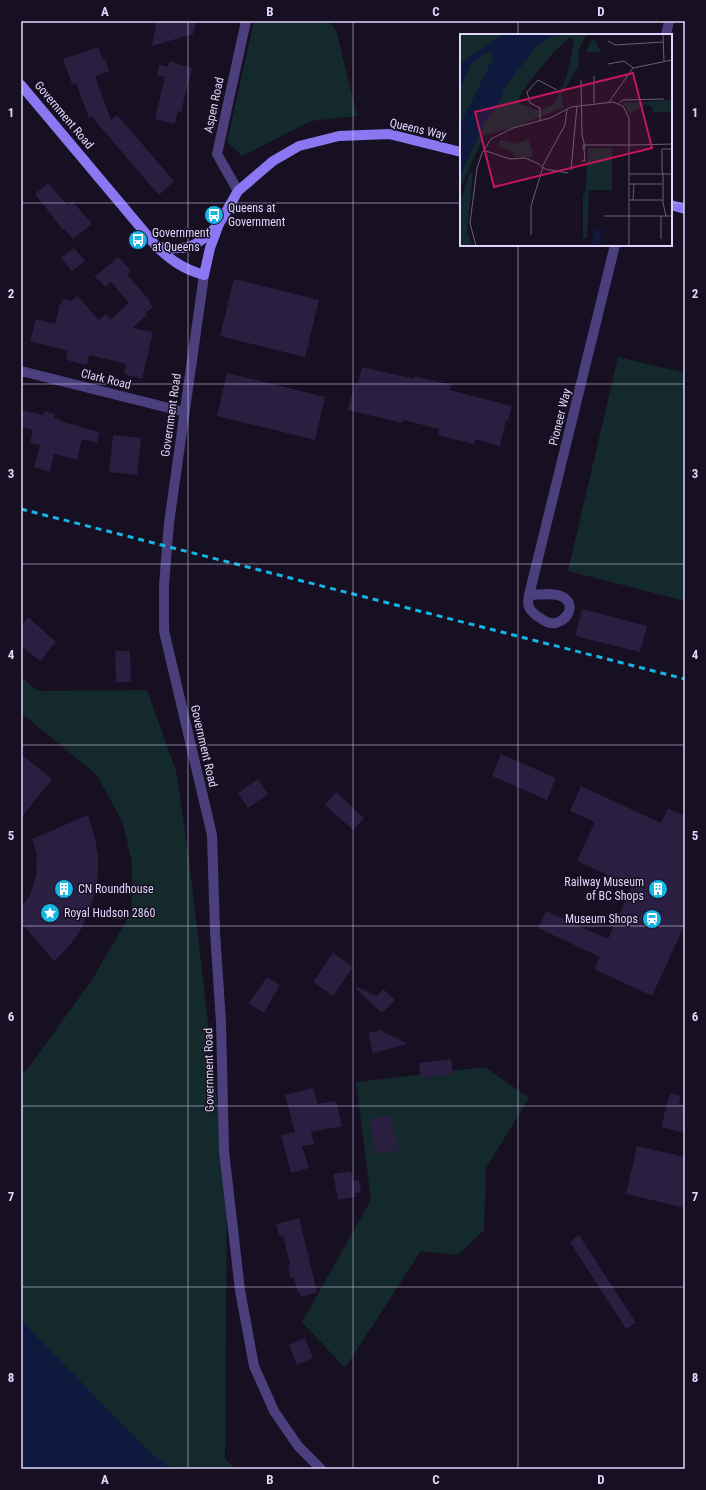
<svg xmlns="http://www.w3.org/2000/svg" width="706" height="1490" font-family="'Roboto Condensed',sans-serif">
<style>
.green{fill:#14292c}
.water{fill:#0f193d}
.building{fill:#2a1e41}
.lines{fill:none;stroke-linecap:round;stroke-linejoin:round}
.street{stroke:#4b407d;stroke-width:10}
.secondary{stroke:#8b77f1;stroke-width:10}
.rail{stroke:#17b4e5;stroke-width:3;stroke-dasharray:6 5;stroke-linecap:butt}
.grid{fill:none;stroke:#dfd6fb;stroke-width:1;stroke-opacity:0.55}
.labels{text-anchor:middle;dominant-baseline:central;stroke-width:3;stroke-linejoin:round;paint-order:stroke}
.street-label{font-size:12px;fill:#dfd6fb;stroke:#161022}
.poi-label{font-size:12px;fill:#dfd6fb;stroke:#161022;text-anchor:start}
.inset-road{fill:none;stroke:#665f79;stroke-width:1}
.view{fill:#c2185b;fill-opacity:0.15;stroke:#c2185b;stroke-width:2}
.inset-edge{fill:none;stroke:#dfd6fb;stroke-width:2}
.neatline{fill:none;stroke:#dfd6fb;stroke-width:1.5}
.grid-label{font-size:13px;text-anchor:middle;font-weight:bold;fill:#dfd6fb}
</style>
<rect width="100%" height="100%" fill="#161022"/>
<path class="green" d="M254,21H328L336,30L357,116L311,121L242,156L227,142Z
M618,357L685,373V601L568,571Z
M21,677L38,691L147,690L176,771L188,851L227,1185L225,1459L236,1469H21V1071H26L92,980L131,913L132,863L123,823L97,775L21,713Z
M485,1067L529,1098L486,1168L484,1230L458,1255L421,1251L345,1368L302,1322L371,1200L356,1082Z"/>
<path class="water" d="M21,1320L147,1450L172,1469H21Z"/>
<path class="building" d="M162,21H196L193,34L152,46L156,23Z
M98,47L103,60L105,59L109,71L95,76L111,120L117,115L174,181L159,195L92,117L89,118L76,83L72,84L63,59Z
M169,61L192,68L181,112L178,111L175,124L155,119L165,77L157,75L159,65L168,67Z
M48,183L67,205L72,201L92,224L73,239L64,229L63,230L35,194Z
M74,248L85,261L72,271L61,258Z
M118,257L131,271L127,275L150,301L149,302L153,307L145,313L147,315L132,328L153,332L142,379L124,374L126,364L89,355L87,365L70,361L66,359L68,351L30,341L36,319L55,324L60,303L62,304L63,299L72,301L77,296L99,320L106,314L111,319L129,303L111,282L105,287L94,275H97Z
M234,279L319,300L305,357L220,336Z
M362,367L414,379L415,376L451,385L449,390L512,406L508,421L506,420L500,446L475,439L474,444L438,435L439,429L403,420L402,423L348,410L355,383L358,384Z
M227,373L325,397L315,440L217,416Z
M21,410L43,415L44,411L55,414L54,418L61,420L60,421L99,432L97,443L82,439L77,460L54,454L50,472L34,467L40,445L30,443L33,430L21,427Z
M113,435L141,438L137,475L109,472Z
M582,609L647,626L640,652L575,636Z
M28,617L56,642L40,661L21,646V626Z
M115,651H130L131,682H116Z
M21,754L52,779L21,818Z
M501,754L556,778L547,800L492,776Z
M258,779L268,794L248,808L238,793Z
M581,786L661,823L668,808L685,816V924L652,996L594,969L600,957L538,928L546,911L608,939L632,886L577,861L595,822L570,811Z
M336,792L364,818L353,830L325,805Z
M88,815L94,834L98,855V875L95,893L89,912L80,931L69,946L54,961L21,922V908L30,895L36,876L37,855L32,839Z
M333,953L353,967L333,996L313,982Z
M267,977L280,985L264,1013L249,1003Z
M357,987L377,996L383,989L395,1000L382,1013L356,989Z
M380,1030L408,1044L373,1053L368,1033Z
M451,1059L453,1074L421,1078L419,1063Z
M313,1088L318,1104L336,1101L342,1126L311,1132L314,1144L302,1146L309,1168L291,1173L281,1135L295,1132L285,1095Z
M670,1093L681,1096L679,1104L685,1105V1133L661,1127Z
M391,1115L394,1137L397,1136L399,1150L375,1154L370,1119Z
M637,1146L685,1157V1208L626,1194Z
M351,1171L353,1181L359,1180L361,1192L355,1193L356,1197L338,1200L333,1174Z
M299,1218L317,1292L301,1297L299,1292L298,1293L294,1278L291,1279L288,1265L290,1264L283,1236H279L276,1224Z
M579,1235L636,1323L626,1329L570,1242Z
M305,1338L313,1358L297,1365L289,1345Z"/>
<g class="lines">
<path class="street" d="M666,35L669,21
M238,191L217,154L246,21
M204,275L169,523L164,585V631L212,835L215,932L221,1022L224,1151L240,1290L254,1366L274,1411L298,1446L321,1469
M21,371L185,412
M529,595C539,595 555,592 563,597C578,606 565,625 550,623C545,622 541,618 537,616C528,609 527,605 529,595L615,245"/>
<path class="secondary" d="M21,85L157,247C173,262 184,269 204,275L210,248L219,224L238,191L273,161L299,146L339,136L389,134L461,152
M671,205L685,209
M157,247C186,251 196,248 216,227"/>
<path class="rail" d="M21,509L685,679"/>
</g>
<path class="grid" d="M188,21V1469M353,21V1469M518,21V35M21,203H461M671,203H685M518,245V1469M21,384H685M21,564H685M21,745H685M21,926H685M21,1106H685M21,1287H685"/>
<defs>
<g id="bus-disc" transform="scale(1)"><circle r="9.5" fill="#17b4e5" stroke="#161022"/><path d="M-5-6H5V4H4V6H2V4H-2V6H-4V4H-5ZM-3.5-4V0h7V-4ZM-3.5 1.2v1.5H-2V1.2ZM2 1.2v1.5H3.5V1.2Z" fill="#fff"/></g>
<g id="building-disc" transform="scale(1)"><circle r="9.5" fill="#17b4e5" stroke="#161022"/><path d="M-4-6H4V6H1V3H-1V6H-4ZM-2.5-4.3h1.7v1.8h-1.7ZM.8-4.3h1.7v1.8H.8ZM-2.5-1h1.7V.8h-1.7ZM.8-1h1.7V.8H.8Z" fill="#fff"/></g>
<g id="sight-disc" transform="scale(1)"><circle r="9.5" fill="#17b4e5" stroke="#161022"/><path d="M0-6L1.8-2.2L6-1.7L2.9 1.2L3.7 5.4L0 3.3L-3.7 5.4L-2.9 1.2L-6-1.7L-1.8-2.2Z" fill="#fff"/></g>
<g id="station-disc" transform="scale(1)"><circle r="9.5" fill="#17b4e5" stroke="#161022"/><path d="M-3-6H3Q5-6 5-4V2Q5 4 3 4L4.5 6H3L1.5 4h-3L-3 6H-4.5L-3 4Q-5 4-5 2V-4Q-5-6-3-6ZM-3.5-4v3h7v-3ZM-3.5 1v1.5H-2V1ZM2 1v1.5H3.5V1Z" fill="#fff"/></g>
</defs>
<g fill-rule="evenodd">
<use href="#bus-disc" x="214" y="215"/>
<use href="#bus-disc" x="138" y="240"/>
<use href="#building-disc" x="64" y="889"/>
<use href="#building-disc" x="658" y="889"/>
<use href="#sight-disc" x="50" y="913"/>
<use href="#station-disc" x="652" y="919"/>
</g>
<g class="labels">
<g class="street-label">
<text transform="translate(214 105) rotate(-78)">Aspen Road</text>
<text transform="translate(64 115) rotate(50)">Government Road</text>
<text transform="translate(418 129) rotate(13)">Queens Way</text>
<text transform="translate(106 379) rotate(14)">Clark Road</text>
<text transform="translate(171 415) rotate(-82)">Government Road</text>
<text transform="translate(560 417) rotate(-76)">Pioneer Way</text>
<text transform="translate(204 746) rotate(77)">Government Road</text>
<text transform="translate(209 1070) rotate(-91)">Government Road</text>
</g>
<g class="poi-label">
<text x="228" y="208">Queens at<tspan x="228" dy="14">Government</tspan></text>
<text x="152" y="233">Government<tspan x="152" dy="14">at Queens</tspan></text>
<text x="644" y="882" text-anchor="end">Railway Museum<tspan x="644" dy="14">of BC Shops</tspan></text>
<text x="78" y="889">CN Roundhouse</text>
<text x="64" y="913">Royal Hudson 2860</text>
<text x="638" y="919" text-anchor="end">Museum Shops</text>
</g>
</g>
<g transform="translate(460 34)">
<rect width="212" height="212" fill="#161022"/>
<path d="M0,0H127L119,15L118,33L101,61L104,73L53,94L24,101L0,156ZM110,3L114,6L107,42L94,70L80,77L60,70L59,65L63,56L94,18ZM132,5L136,8L141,18H126ZM212,66V78H193L192,72L186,70L170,80L163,69ZM68,105L73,119L71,124L55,123L52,117L37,112L41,106L56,110ZM128,114H152V156H129L127,204H123V161L126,157ZM10,138L13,139L7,198L13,212H0V167Z" fill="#14292c" fill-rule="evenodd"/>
<path d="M43,0H97L77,11L43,56L42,64L23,93L0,142V91L33,24L30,17L11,30L0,54V30ZM135,191L136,195H140V210H133Z" fill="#0f193d"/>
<path class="inset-road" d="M203,0L204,27M148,7L155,11L203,8M148,30L164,27L173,34M121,46L122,101L124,109V111L125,114L123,115V111H174L212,110M149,68L173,34L212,26M134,69V42M159,69L163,66L204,65M80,86V74L70,69L67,58L78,46L97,56M212,115H202V136L203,140H212M23,116L50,125L65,124L79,130L85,135L108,139M121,127H125L124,115M82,133L105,91L107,75M111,136L117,72M169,140H203V169L206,182M169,150H203M169,166H203M173,166L174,150M144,182H212M201,182V205M71,201V172L83,133M16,212L10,189L17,134L22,119L31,105L53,94L90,84L111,73L153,68L163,72L169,84V212"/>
<path class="view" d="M173,39L192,114L34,153L15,78Z"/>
<rect width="212" height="212" class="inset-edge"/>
</g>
<rect width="706" height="1490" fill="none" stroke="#161022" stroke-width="44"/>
<rect x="22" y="22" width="662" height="1446" class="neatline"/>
<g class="grid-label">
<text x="105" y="16">A</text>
<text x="270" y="16">B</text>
<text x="436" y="16">C</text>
<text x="601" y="16">D</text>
<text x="11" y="117">1</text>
<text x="695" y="117">1</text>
<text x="11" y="298">2</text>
<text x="695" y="298">2</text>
<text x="11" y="478">3</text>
<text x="695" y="478">3</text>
<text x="11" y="659">4</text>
<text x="695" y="659">4</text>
<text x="11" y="840">5</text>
<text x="695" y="840">5</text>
<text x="11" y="1021">6</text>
<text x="695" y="1021">6</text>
<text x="11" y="1201">7</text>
<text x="695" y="1201">7</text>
<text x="11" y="1382">8</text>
<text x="695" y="1382">8</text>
<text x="105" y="1484">A</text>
<text x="270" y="1484">B</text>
<text x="436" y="1484">C</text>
<text x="601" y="1484">D</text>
</g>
</svg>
